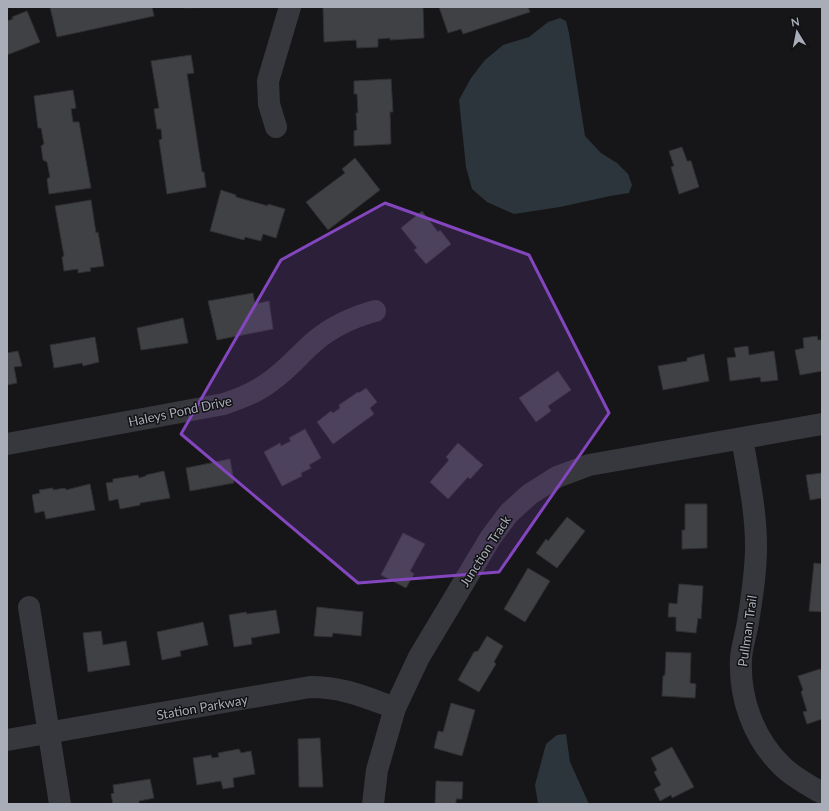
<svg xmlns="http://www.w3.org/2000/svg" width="829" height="811" font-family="Lato,sans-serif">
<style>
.water{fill:#2c353c}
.building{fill:#404145;stroke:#303034}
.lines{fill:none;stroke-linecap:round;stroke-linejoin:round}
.minor{stroke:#37383d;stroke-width:22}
.marked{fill:#8446be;fill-opacity:0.2;stroke:#8446be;stroke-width:3;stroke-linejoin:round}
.labels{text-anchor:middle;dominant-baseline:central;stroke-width:3;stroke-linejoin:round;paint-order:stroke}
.street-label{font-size:13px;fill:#a8adb8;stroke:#111113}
</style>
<rect width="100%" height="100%" fill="#161618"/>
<path class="water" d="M560,18L566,21L569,33L585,136L601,153L617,163L628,174L632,185L629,193L610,196L560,207L514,214L487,202L472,189L466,167L459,100L471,78L485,60L503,45L529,37L548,22Z
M566,734L570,762L589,804H538L535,785L546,744L557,735Z"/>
<path class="building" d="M50,7H152L154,16L57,37Z
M184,7H227L184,8Z
M323,7H423L424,38L390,40V38L378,39V47L357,48L356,40L324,42Z
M439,7H528L530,12L463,34L461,29L448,33Z
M27,11L40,42L7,55V21L13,19L12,17Z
M191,55L194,73L187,74L202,172H204L206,187L167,194L159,140L162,139L161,129H157L154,109L159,108L151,61Z
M391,79L393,112H390L391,144L354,146V131L357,130L356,113H358L357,94H354V81Z
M73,90L76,108L71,109L73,122H79L91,188L49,194L47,179L50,177L47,162L43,160L41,146L44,144L41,128H38L34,96Z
M682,147L687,161H691L699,187L679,194L671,167L674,166L669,151Z
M355,158L380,190L328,230L306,202L345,173L342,169Z
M221,190L236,195V197L268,206V204L285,209L276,238L263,234L261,241L245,237L244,240L210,231Z
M91,200L96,233L98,232L104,266L90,268L91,271L78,273V269L64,271L62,257L64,256L55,206Z
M422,211L438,232L440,230L451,244L426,264L414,250L417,248L401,228Z
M253,293L255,304L269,301L273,329L217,340L208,301Z
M183,318L188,343L141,350L137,328Z
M817,336L818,340H822V371L800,375L795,350L804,348L803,338Z
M95,337L99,362L83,366L82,363L54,368L50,345Z
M748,346L749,355L774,351L778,380L761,382L760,377L730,381L727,358L736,357L734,348Z
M18,351L22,366L14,367L17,383L7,385V353Z
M704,354L709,381L663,390L658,366L687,361V358Z
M558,371L571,390L548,406L551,411L536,422L519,398Z
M366,388L377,402L370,408L374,414L333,444L317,422L331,411L333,413L340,408L339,405L358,392L359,393Z
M305,429L321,458L309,465L311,468L301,473L302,476L282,486L264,452L280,443L281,446L291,441L289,438Z
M458,443L483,465L470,479L468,477L448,499L430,482L449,460L446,457Z
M230,459L234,483L190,491L186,468Z
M164,471L170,498L140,503V505L120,509L118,499L109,501L106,483L113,482V479L138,475L139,478L146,476V475Z
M822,473V498L810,500L806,475Z
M90,484L95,510L46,519L44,511L35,513L32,495L40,493L39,490L53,488V490L65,488L66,490Z
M685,504H707V548L682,549V530H685Z
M567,517L585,531L557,568L536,553L546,539L548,541Z
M403,533L425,544L410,571L414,574L406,588L381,575Z
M814,563L822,564V612L809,611Z
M528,568L550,581L525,622L504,609Z
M679,584L703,586L701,619L698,618L696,633L676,631V617H668L669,603L677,604Z
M317,607L363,612L361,636L333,633L332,637L314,636Z
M276,610L280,633L251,638L252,644L234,647L229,615L246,612L247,614Z
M203,622L208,645L180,651L181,656L162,660L157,632Z
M101,631L103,645L126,641L130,665L88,672L83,633Z
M487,636L503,646L494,662L496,664L479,692L458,680L474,652L478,651Z
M666,652L691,653L690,683L696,684L695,698L662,696L663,676L665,675Z
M820,669L822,673V719L807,724L803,712L807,711L801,692L803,690L798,676Z
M451,703L475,710L462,756L434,748L438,731L443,732Z
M320,738L323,787H299L298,739Z
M672,747L694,787L672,798L671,795L660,801L654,789L661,785L654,772L657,770L651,758Z
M239,749L241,753L251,751L255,774L233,778L234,787L223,789L221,781L197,785L193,758L211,755L212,758L219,757L218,753Z
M150,779L154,798L139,801V804H113L111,794L114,793L113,785Z
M436,781L463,782L462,799H456V804H435Z"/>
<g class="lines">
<path class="minor" d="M276,127L269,104L268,81L290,7
M742,438C748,474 756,510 756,546C756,572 752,597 748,622C746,634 742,646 741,658C739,697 753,738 782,766C793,777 808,785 822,793
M7,444L224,404C241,398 257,392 271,381C287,370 300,354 315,341C333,326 353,317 375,311
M29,607L60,804
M7,740L310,687C343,687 365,697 395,708
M373,804L377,770L395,708L419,657L491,537L509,513L530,494L557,477L589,465L822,424"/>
</g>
<path class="marked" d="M385,203L529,255L609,413L499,572L358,583L181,434L281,260Z"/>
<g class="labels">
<g class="street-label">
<text transform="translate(180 411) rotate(-12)">Haleys Pond Drive</text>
<text transform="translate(485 551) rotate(-57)">Junction Track</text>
<text transform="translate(747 631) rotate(-82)">Pullman Trail</text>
<text transform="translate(202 707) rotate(-10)">Station Parkway</text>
</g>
</g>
<rect width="829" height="811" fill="none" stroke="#a8adb8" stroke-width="16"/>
<g transform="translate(797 32) rotate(350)" stroke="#111113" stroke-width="3" paint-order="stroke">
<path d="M0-3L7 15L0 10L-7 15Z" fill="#a8adb8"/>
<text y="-6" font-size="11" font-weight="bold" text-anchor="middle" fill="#a8adb8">N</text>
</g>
</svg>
